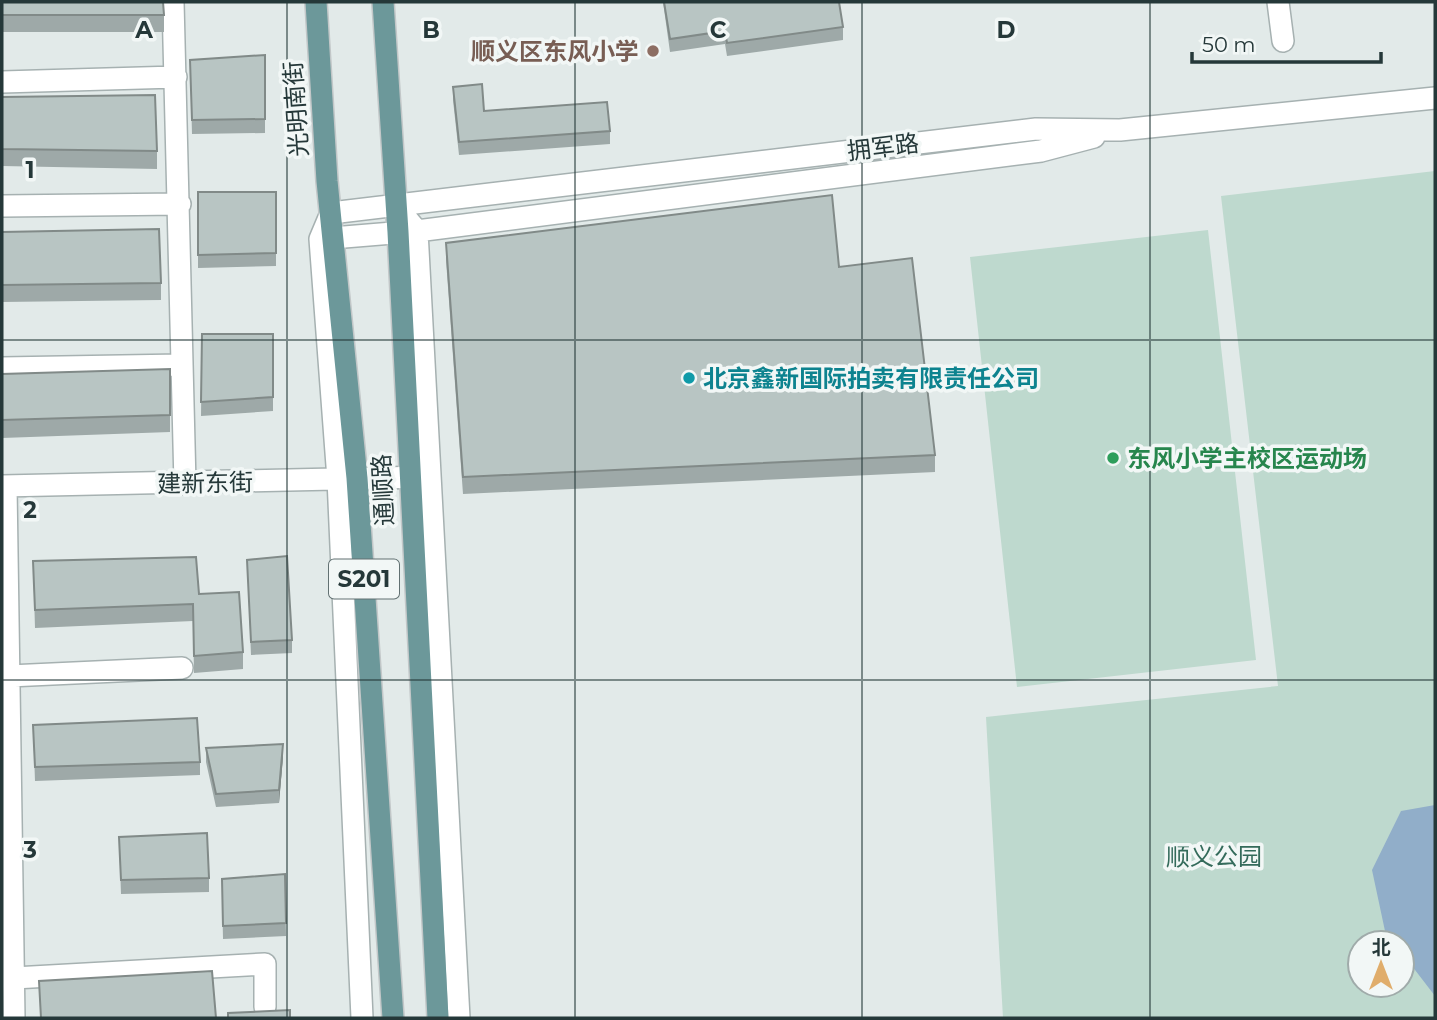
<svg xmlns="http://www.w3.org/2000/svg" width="1437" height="1020" font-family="Montserrat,'Noto Sans SC',sans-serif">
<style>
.green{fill:#bed9ce;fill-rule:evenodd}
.water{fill:#91aec9}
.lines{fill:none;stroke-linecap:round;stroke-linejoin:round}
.minor-casing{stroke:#a6b1b1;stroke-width:24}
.major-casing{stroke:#c2c7c8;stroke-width:24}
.minor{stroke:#fff;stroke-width:21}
.major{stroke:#6c989a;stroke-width:21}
.wall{fill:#9ea9a8}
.shaded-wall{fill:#818a88}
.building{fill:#b8c5c3;stroke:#818a88;stroke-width:2}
.grid{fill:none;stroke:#253839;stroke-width:2;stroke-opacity:0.55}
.education-dot{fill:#8d6e63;stroke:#f2f7f6;stroke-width:2.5}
.culture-dot{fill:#0f9aa8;stroke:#f2f7f6;stroke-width:2.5}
.leisure-dot{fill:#2e9e5b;stroke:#f2f7f6;stroke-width:2.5}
.labels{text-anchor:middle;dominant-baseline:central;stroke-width:7;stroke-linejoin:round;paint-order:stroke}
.shield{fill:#f2f7f6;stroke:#627172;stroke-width:2}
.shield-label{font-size:23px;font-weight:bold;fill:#253839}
.education-label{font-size:24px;font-weight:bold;fill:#785e54;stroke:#f2f7f6;text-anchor:end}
.street-label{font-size:24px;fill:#253839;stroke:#f2f7f6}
.culture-label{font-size:24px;font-weight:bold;fill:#0d838f;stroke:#f2f7f6;text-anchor:start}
.leisure-label{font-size:24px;font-weight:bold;fill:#27864d;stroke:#f2f7f6;text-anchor:start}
.park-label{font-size:24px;fill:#346b5b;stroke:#f2f7f6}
.grid-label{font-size:23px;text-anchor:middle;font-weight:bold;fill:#253839;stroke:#f2f7f6;stroke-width:7;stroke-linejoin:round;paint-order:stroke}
</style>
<rect width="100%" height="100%" fill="#e2eae9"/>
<path class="green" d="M1435,171V1018H1003L986,717L1278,686L1221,196ZM1360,943H1402V985H1360Z
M1208,230L1256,660L1017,687L970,257Z"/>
<path class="water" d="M1435,805V996L1402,953V943H1394L1385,931L1372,870L1401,811Z"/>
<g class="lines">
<g class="minor-casing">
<path id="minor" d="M173,2L185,484
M1278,2L1283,41
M2,82L176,77
M2,206L180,204
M397,207L417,231L459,1018
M320,239L417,231L1041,151L1094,137
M2,368L181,365
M2,486L427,477
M6,486L14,1018
M9,676L182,668
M14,978L265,964V1007
M362,1018L338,479L320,239L331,213L1036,129L1120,130L1435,98"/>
</g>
<g class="major-casing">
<path id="major" d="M316,2L327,181L357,478L393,1018
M383,2L398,232L438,1018"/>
</g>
<use href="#minor" class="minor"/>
<use href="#major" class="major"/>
</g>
<path class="wall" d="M2,2L164,15V32H2Z
M663,2H839L843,27V40L727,56L725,44L670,52Z
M265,55V133L192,134L190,60Z
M453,87L484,111L610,131V144L459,155L453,100Z
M2,97L157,151V169L2,166Z
M198,192H276V266L198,268Z
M2,232L161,283V300L2,302Z
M446,243L839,267L935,455V472L463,494L446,260Z
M202,334H273V411L201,416Z
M170,369V432L2,438V374Z
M247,560L292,640V653L251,655Z
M33,561L199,594L243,652V669L194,673L193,621L35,628Z
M33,725L200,762V775L35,781Z
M206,748L283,757L279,803L216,807L206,762Z
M119,837L209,878V892L121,894Z
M285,874L286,936L223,939L222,892Z"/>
<path class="shaded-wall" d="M283,744V757L279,803V790Z"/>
<path class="building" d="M2,2H163L164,15H2Z
M664,2H839L843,27L727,43L725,31L670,39Z
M265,55V119L192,120L190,60Z
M482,84L484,111L607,102L610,131L459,142L453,87Z
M155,95L157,151L2,149V97Z
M198,192H276V253L198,255Z
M832,195L839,267L912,258L935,455L463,477L446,243Z
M159,229L161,283L2,285V232Z
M202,334H273V397L201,402Z
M170,369V415L2,420V374Z
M287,556L292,640L251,642L247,560Z
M196,557L199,594L239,592L243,652L194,656L193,604L35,610L33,561Z
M197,718L200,762L35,767L33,725Z
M283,744L279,790L216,794L206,748Z
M207,833L209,878L121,880L119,837Z
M285,874L286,923L223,926L222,879Z
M212,971L216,1018H41L39,981Z
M290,1010V1018H228V1013Z"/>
<path class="grid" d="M287,2V1018M575,2V1018M862,2V1018M1150,2V1018M2,340H1435M2,680H1435"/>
<circle class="education-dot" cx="653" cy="51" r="7"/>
<circle class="culture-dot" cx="689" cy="378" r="7"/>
<circle class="leisure-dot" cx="1113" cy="458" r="7"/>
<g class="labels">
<rect class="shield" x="329" y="559.5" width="70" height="39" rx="5"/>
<g class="shield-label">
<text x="364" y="579">S201</text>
</g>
<g class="education-label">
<text x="639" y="51">顺义区东风小学</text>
</g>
<g class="street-label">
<text transform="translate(296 109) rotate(-94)">光明南街</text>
<text transform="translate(883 147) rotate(-7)">拥军路</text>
<text transform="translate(205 483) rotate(-1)">建新东街</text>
<text transform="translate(383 490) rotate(-93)">通顺路</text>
</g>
<g class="culture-label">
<text x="703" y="378">北京鑫新国际拍卖有限责任公司</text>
</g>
<g class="leisure-label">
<text x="1127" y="458">东风小学主校区运动场</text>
</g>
<g class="park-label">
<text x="1214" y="856">顺义公园</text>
</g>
</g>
<g class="grid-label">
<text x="144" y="38">A</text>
<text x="431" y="38">B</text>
<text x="718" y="38">C</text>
<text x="1006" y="38">D</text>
<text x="30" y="178">1</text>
<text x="30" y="518">2</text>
<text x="30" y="858">3</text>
</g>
<rect width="1437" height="1020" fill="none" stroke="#253839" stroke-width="7"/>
<g transform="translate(1381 964)"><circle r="33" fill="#f2f7f6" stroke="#a0abaa" stroke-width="2"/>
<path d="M0-5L12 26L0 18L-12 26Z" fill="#e0ad6b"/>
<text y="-10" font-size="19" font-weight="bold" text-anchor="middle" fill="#253839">北</text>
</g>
<path d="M1192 52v10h189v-10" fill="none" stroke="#253839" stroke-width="3.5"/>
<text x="1202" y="52" font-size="21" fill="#253839" stroke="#f2f7f6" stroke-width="5" paint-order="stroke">50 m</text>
</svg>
